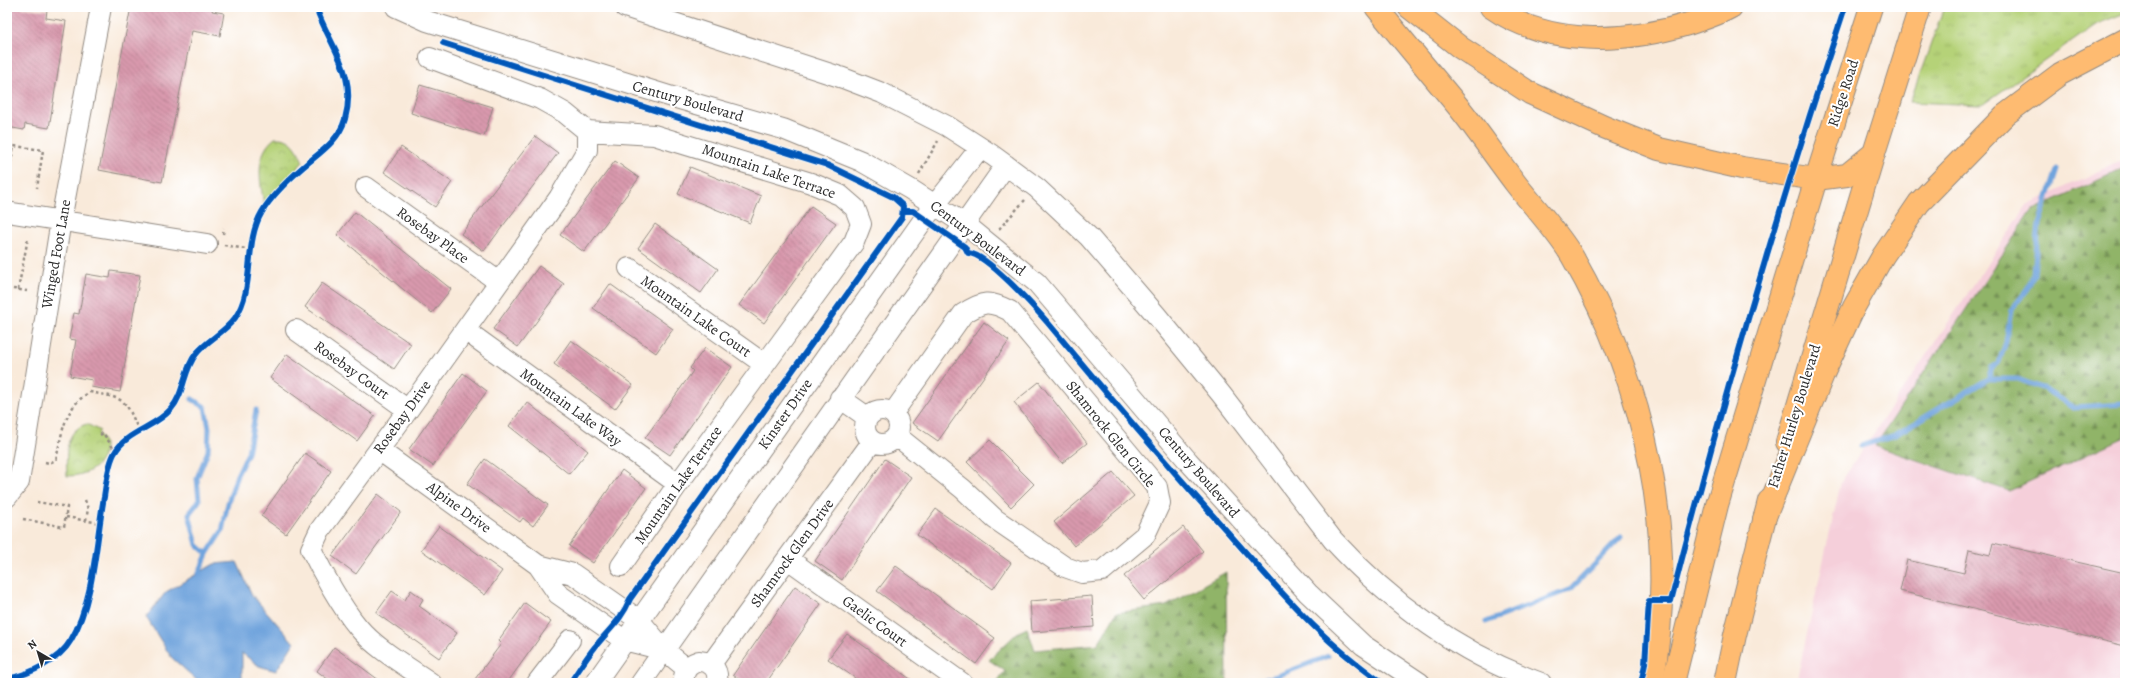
<svg xmlns="http://www.w3.org/2000/svg" width="2132" height="690" font-family="Alegreya,serif">
<style>
.built{fill:#f5cfda}
.grass{fill:url(#grass-tufts);stroke:#707e52}
.forest{fill:url(#forest-firs);stroke:#5e704a}
.park{fill:url(#park-crowns);stroke:#707e52}
.water{fill:#71a4dd;stroke:#4e6884}
.lines{fill:none;stroke-linecap:round;stroke-linejoin:round}
.stream{stroke:#71a4dd;stroke-width:5}
.building{fill:url(#building-back-hatch)}
.minor-casing{stroke:#928a82;stroke-width:22}
.major-casing{stroke:#928a82;stroke-width:24}
.highway-casing{stroke:#928a82;stroke-width:24}
.path{stroke:#928a82;stroke-width:2.5;stroke-dasharray:3 3;stroke-linecap:butt}
.minor{stroke:#fff;stroke-width:20}
.major{stroke:#febb71;stroke-width:22}
.highway{stroke:#febb71;stroke-width:22}
.cycleway-casing{stroke:#fff;stroke-width:8}
.cycleway{stroke:#0057b8;stroke-width:6}
.labels{text-anchor:middle;dominant-baseline:central;stroke-width:4;stroke-linejoin:round;paint-order:stroke}
.street-label{font-size:15px;fill:#2b2b2b;stroke:#fff}
</style>
<defs>
<pattern id="grass-tufts" width="24" height="20" patternUnits="userSpaceOnUse"><rect width="24" height="20" fill="#b5d278"/><path d="M3 7l-1-3M5 7V3M7 7l1-3M15 17l-1-3M17 17v-4M19 17l1-3" fill="none" stroke="#9cb468"/></pattern>
<pattern id="forest-firs" width="22" height="20" patternUnits="userSpaceOnUse"><rect width="22" height="20" fill="#90b468"/><path d="M5 1l3.5 6h-7zM16 11l3.5 6h-7z" fill="#769356"/></pattern>
<pattern id="park-crowns" width="20" height="18" patternUnits="userSpaceOnUse"><rect width="20" height="18" fill="#b5d278"/><path d="M2 6a3 3 0 1 1 6 0M12 15a3 3 0 1 1 6 0" fill="none" stroke="#9cb468"/></pattern>
<pattern id="building-back-hatch" width="6" height="6" patternUnits="userSpaceOnUse"><rect width="6" height="6" fill="#d999ad"/><path d="M-1 5l2 2M0 0l6 6M5-1l2 2" fill="none" stroke="#b07d8d"/></pattern>
</defs>
<rect width="100%" height="100%" fill="#fff"/>
<filter id="ink" filterUnits="userSpaceOnUse"><feTurbulence type="fractalNoise" baseFrequency=".025" numOctaves="2"/><feDisplacementMap in="SourceGraphic" scale="8" xChannelSelector="R" yChannelSelector="G"/><feConvolveMatrix kernelMatrix="1 2 1 2 8 2 1 2 1" color-interpolation-filters="sRGB"/></filter>
<filter id="wash" filterUnits="userSpaceOnUse"><feTurbulence type="fractalNoise" baseFrequency=".012" numOctaves="4" result="noise"/><feDisplacementMap in="SourceGraphic" scale="16" xChannelSelector="R" yChannelSelector="G"/><feGaussianBlur stdDeviation="0.9" result="paint"/><feColorMatrix in="noise" values="0 0 0 0 0 0 0 0 0 0 0 0 0 0 0 0 0 1.4 0 .05"/><feComposite in="paint" operator="in"/></filter>
<g filter="url(#wash)">
<rect width="100%" height="100%" fill="#f9eada"/>
<path class="built" d="M2125,159V683H1796L1841,482L2027,205Z"/>
<path class="grass" d="M1944,7H2125V13L2097,24L1982,105L1910,102Z"/>
<path class="forest" d="M2125,168V437L2009,491L1875,446L2032,210Z
M1226,572L1227,683H996L1005,671L989,660L1017,633L1027,628L1035,650L1098,644L1116,613L1166,606Z"/>
<path class="park" d="M275,138C292,137 297,148 303,162L264,204C260,182 254,154 275,138Z
M87,424L100,431L98,433L105,444C105,466 87,476 67,476C66,456 64,430 87,424Z"/>
<path class="water" d="M237,562L252,595L294,643L276,671L259,666L242,653V683H200L171,657L146,617L166,592L214,564Z"/>
<g class="lines">
<path class="stream" d="M1988,379L1992,367L1999,362L2006,342L2011,310L2027,290L2034,274L2039,224L2057,170
M192,399L205,407L209,428L208,451L197,478L199,501L189,514L197,545L207,554
M1861,446L1895,435L1988,379H2018L2044,389L2073,407L2125,404
M199,573L207,554L222,531L228,503L237,475L248,453L256,410
M1486,622L1571,589L1621,537
M1249,683L1277,676L1328,656"/>
</g>
<g id="blocks">
<path class="building" d="M11,7L47,10L46,18L66,21L49,128L25,124L24,130L7,127V33Z
M131,7H213L212,11L224,13L220,36L192,31L162,182L99,170Z
M420,85L493,107L484,136L411,113Z
M535,136L558,153L484,251L461,234Z
M401,147L452,182L435,207L384,172Z
M615,161L639,178L584,252L560,235Z
M690,167L761,196L750,223L678,194Z
M811,206L836,223L764,323L739,305Z
M355,212L451,289L432,313L337,235Z
M655,224L718,269L701,293L638,248Z
M539,266L564,284L518,347L493,329Z
M111,271L140,275L120,392L91,387L92,380L70,376L76,340L69,339L74,313L79,314L86,274L110,278Z
M322,283L411,344L394,369L305,307Z
M610,284L673,329L656,353L593,308Z
M984,322L1009,341L938,441L912,423Z
M571,340L633,385L615,409L554,364Z
M705,348L732,367L670,455L645,438L693,371L690,368Z
M287,354L375,416L357,441L270,378Z
M463,373L487,391L433,466L409,449Z
M1039,382L1087,443L1062,463L1014,402Z
M527,402L588,451L569,474L509,426Z
M990,440L1034,484L1011,507L967,462Z
M305,453L331,471L286,534L261,516Z
M485,459L548,505L533,526L523,518L520,522L467,484Z
M885,459L911,477L842,580L815,561Z
M622,470L646,488L593,563L569,546Z
M1113,472L1134,496L1074,546L1054,522Z
M378,494L401,512L356,574L332,556Z
M936,509L1011,563L993,589L917,535Z
M439,526L502,571L485,595L421,550Z
M1183,527L1203,551L1144,600L1124,576Z
M1993,543L2125,573V646L1900,591L1907,560L1964,573L1969,550L1990,555Z
M896,566L995,638L976,664L877,591Z
M795,586L821,604L766,683H744L733,675Z
M411,590L423,599L419,606L457,633L439,658L376,613L392,591L405,600Z
M1092,596L1094,627L1032,632L1030,601Z
M525,603L551,622L507,683H472L501,644L498,641Z
M847,634L916,683H862L828,659Z
M334,647L383,683H333L317,671Z"/>
</g>
</g>
<g filter="url(#ink)">
<use href="#blocks" fill-opacity="0" stroke="#928a82" stroke-width="1"/>
<g class="lines">
<g class="minor-casing">
<path id="minor" d="M396,7L427,21L669,96L783,129L861,161L910,189L966,225L1037,283L1188,461L1308,593L1363,645L1420,683
M625,7L843,78L882,93L947,126L992,155L1037,188L1089,237L1157,316L1221,394L1333,540C1391,603 1460,654 1541,683
M430,58L540,99L565,113L587,131L654,135L811,183L840,195L855,208L861,224L854,242L678,484L621,566
M366,187L499,282
M7,212L207,244
M629,268L764,364
M296,330L408,410
M465,330L678,484
M840,398L867,417
M865 427a17 17 0 1 1 34 0a17 17 0 1 1-34 0Z
M893,413L963,314C983,301 989,300 1010,311L1157,487L1160,503L1145,535L1102,571L1082,573L1065,567L995,519L963,489L897,436
M379,450L538,565L558,594L624,640L664,650
M7,497L19,482L61,220L101,7
M788,559L962,683
M538,565L573,574L639,620L664,650L686,668
M711,664L872,442
M431,683C408,667 376,649 358,627C342,608 322,572 311,549L320,530L408,410L559,198L587,150V131
M537,683L570,640
M595,683L924,219L980,148
M641,683L1006,165
M684,683C683,671 687,665 699,661C712,662 719,669 717,683"/>
</g>
<g class="major-casing">
<path id="major" d="M1787,442L1874,153
M1673,683L1717,505L1816,179L1871,7
M1725,683L1735,635L1769,501"/>
</g>
<g class="highway-casing">
<path id="highway" d="M1376,7C1404,42 1433,76 1461,110C1480,134 1497,159 1516,184C1534,207 1557,231 1572,256C1646,384 1679,537 1652,683
M1409,7L1461,48L1530,93L1604,127L1659,149L1742,168L1816,179L1847,175L1874,153L1920,7
M1491,7C1548,47 1624,43 1688,24C1703,19 1717,15 1731,7
M1764,519L1824,372L1854,307L1883,256L1919,203L2005,115L2060,74L2125,40"/>
</g>
<path class="path" d="M919,174L938,141
M7,181L14,146L43,150L37,188
M999,229L1025,200
M223,234L224,228
M224,245L251,250
M7,288L27,291
M18,290L28,238
M100,435L103,433L116,452
M45,462L49,463L56,460C62,433 64,407 90,392C125,399 125,397 139,432
M85,500L88,509L86,520
M66,517L99,523
M23,519L64,527L67,507L37,502"/>
<use href="#minor" class="minor"/>
<use href="#major" class="major"/>
<use href="#highway" class="highway"/>
<g class="cycleway-casing">
<path id="cycleway" d="M443,43L827,165L893,197L903,206L902,217L897,224L630,599C621,621 609,629 595,647C586,658 578,671 570,683
M904,211H913L965,247L968,253C986,253 1035,308 1048,323C1106,393 1164,462 1225,529C1255,563 1284,597 1317,629C1337,649 1359,666 1382,683
M7,679C30,674 59,661 71,640C94,602 96,540 104,497C106,483 108,466 114,454C126,431 155,428 171,409C185,393 183,370 196,354C207,340 224,333 235,318C256,287 243,244 262,212C272,195 288,180 303,167C319,153 339,141 345,119C358,72 329,46 316,7
M1641,683L1645,664L1649,601H1671C1722,401 1780,203 1845,7"/>
</g>
<use href="#cycleway" class="cycleway"/>
</g>
</g>
<g class="labels">
<g class="street-label">
<text transform="translate(1843 93) rotate(-72)">Ridge Road</text>
<text transform="translate(688 101) rotate(16)">Century Boulevard</text>
<text transform="translate(769 171) rotate(19)">Mountain Lake Terrace</text>
<text transform="translate(433 235) rotate(36)">Rosebay Place</text>
<text transform="translate(978 238) rotate(37)">Century Boulevard</text>
<text transform="translate(56 254) rotate(-80)">Winged Foot Lane</text>
<text transform="translate(696 316) rotate(35)">Mountain Lake Court</text>
<text transform="translate(352 370) rotate(36)">Rosebay Court</text>
<text transform="translate(571 407) rotate(36)">Mountain Lake Way</text>
<text transform="translate(785 414) rotate(-55)">Kinster Drive</text>
<text transform="translate(1794 416) rotate(-73)">Father Hurley Boulevard</text>
<text transform="translate(402 417) rotate(-54)">Rosebay Drive</text>
<text transform="translate(1111 434) rotate(51)">Shamrock Glen Circle</text>
<text transform="translate(1199 472) rotate(49)">Century Boulevard</text>
<text transform="translate(678 485) rotate(-55)">Mountain Lake Terrace</text>
<text transform="translate(459 507) rotate(36)">Alpine Drive</text>
<text transform="translate(792 553) rotate(-54)">Shamrock Glen Drive</text>
<text transform="translate(875 621) rotate(36)">Gaelic Court</text>
</g>
</g>
<rect width="2132" height="690" fill="none" stroke="#fff" stroke-width="24"/>
<g transform="translate(38 652) rotate(322)" stroke="#ffffff" stroke-width="3" paint-order="stroke">
<path d="M0-3L7 15L0 10L-7 15Z" fill="#2b2b2b"/>
<text y="-6" font-size="11" font-weight="bold" text-anchor="middle" fill="#2b2b2b">N</text>
</g>
</svg>
